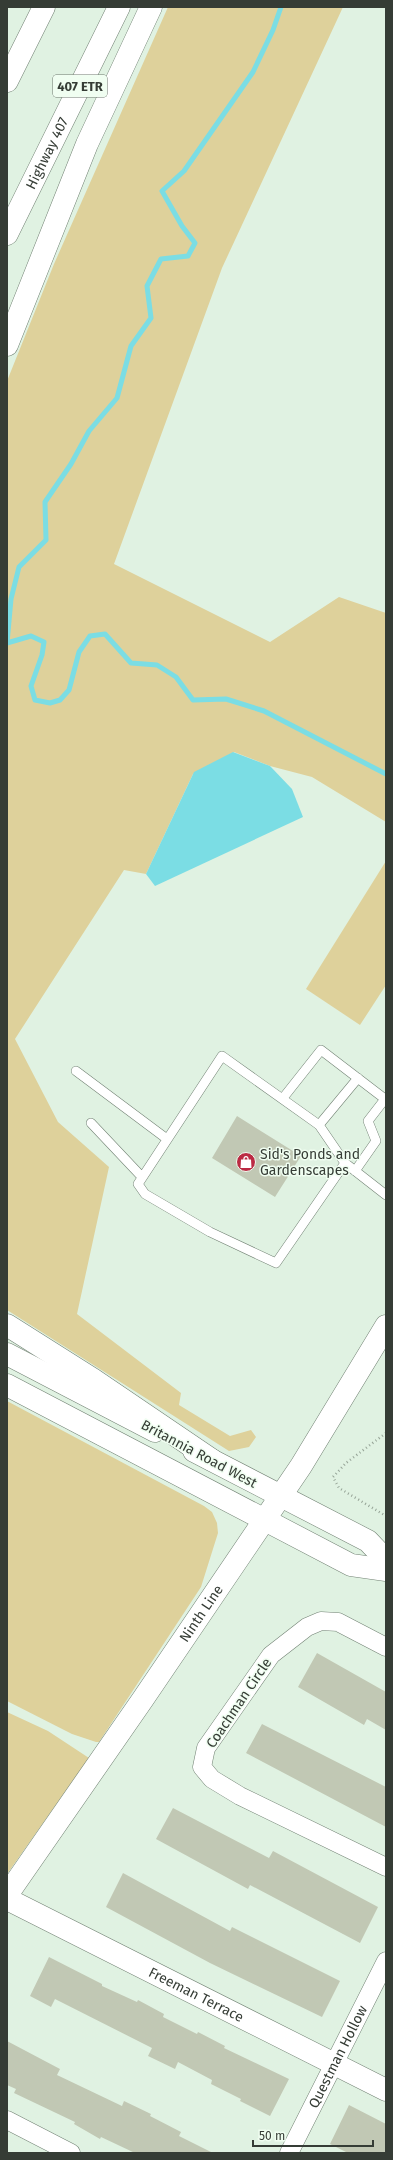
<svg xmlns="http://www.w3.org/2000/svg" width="393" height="2160" font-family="'Fira Sans',sans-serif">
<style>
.green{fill:#ded19b}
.water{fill:#7bdde4}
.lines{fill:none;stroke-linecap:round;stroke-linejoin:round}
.stream{stroke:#7bdde4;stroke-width:5}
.building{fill:#c1c8b4}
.lane-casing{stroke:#728274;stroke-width:10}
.street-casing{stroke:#728274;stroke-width:19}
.secondary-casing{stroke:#728274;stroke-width:23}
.highway-casing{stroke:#728274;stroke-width:23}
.path{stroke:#96a497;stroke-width:2.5;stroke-dasharray:1 3;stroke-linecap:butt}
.lane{stroke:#fff;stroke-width:9}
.street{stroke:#fff;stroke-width:18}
.secondary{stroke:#fff;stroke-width:22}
.highway{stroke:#fff;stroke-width:22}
.labels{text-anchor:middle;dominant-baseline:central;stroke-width:3;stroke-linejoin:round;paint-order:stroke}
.shield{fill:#f0fef1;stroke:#6d766d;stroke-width:1}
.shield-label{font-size:13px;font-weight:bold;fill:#353c35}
.street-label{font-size:14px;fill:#353c35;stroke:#f0fef1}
.poi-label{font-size:14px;fill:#353c35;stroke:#f0fef1;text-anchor:start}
</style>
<rect width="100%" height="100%" fill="#e0f2e2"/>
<path class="green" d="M168,7H343L222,268L114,564L270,642L339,597L386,613V822L312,777L270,766L234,752L193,774L146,874L124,870L15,1039L58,1122L109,1167L77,1314L181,1393L179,1405L230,1436L251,1430L256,1437L249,1447L229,1451L7,1310V381L54,264Z
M386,861V985L360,1025L306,989Z
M7,1401L204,1506L212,1512L217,1523L218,1533L201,1587L99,1742H96L72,1734L7,1701Z
M7,1712L48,1731L89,1758L7,1874Z"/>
<path class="water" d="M233,752L270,766L292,789L303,817L155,886L146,874L194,772Z"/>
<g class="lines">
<path class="stream" d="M7,643L11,599L19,567L46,540L45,502L71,464L89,431L117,398L131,346L151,318L147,286L161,259L188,256L195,243L182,226L162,191L184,171L253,72L273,30L281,7
M7,643L31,636L44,642L42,655L31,686L35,700L50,703L60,700L69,690L79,652L90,636L105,634L131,663L157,665L176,677L193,700L226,699L264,711L386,774"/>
</g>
<path class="building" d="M237,1116L301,1156L275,1197L212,1158Z
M317,1653L386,1692V1730L367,1719L364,1725L298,1687Z
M262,1724L386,1787V1827L246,1753Z
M173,1808L269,1858L273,1851L378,1907L360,1943L250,1885L248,1889L156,1839Z
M123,1873L230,1931L232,1927L340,1981L322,2017L210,1963L106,1907Z
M49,1957L102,1984V1986L137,2002L138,2000L164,2014L163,2017L197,2034L198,2032L225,2046L224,2048L289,2079L270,2116L240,2101L241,2099L211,2084L212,2080L178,2062L175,2069L148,2056L152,2048L55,1999L51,2007L30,1996Z
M7,2041L60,2069L57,2075L122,2106L124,2101L151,2114L150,2116L181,2132L179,2136L213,2153H135L101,2137L100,2139L74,2124L75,2122L14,2093L16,2089L7,2085Z
M349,2105L386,2124V2153H348L330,2144Z"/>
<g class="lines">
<g class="lane-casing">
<path id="lane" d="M76,1071L167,1139
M283,1098L321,1050L385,1099L368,1121L376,1141L355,1171
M91,1123L142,1177
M319,1125L358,1078
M345,1163L276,1263L210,1232L145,1194L138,1184L222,1056L319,1125L345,1163L386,1195"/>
</g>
<g class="street-casing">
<g id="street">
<path d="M386,1647L338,1622L321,1621L307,1627L271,1655L206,1748L202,1767L212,1779L240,1796L386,1867"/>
<path d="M7,2120L71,2153"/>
<path id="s1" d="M289,2153L386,1961"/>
</g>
</g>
<g class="secondary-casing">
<g id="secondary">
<path d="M7,1354L155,1431"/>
<path d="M7,1385L351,1565L386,1570"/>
<path d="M194,1451L368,1541L386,1560"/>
<path id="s2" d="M7,1895L143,1699L301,1466L386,1326"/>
<path id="s3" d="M7,1899L386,2090"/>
</g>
</g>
<g class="highway-casing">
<g id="highway">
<path d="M7,81L44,7"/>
<path id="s4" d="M7,234L119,7"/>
<path d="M7,345L87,144L151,7"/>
<path d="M7,1325L94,1380L212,1460"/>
</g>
</g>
<path class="path" d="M386,1433L346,1463L333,1477L339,1488L386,1516"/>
<use href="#lane" class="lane"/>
<use href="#street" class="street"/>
<use href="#secondary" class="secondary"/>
<use href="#highway" class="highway"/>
</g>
<defs>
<g id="shop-disc" transform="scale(1)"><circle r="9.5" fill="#bb2a43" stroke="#f0fef1"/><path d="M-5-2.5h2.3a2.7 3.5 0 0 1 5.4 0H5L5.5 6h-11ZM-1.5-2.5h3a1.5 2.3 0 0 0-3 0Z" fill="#fff"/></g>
</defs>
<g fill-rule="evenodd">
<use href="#shop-disc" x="246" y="1162"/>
</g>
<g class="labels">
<rect class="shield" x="53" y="75" width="54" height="22" rx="3"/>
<g class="shield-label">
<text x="80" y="86">407 ETR</text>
</g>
<g class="street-label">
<text stroke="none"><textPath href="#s4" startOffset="90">Highway 407</textPath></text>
<text transform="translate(199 1454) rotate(28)">Britannia Road West</text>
<text stroke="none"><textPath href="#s2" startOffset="342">Ninth Line</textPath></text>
<text transform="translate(239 1703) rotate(-56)">Coachman Circle</text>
<text stroke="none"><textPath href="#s3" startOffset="212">Freeman Terrace</textPath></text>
<text stroke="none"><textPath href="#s1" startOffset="108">Questman Hollow</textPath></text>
</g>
<g class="poi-label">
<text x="260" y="1154">Sid's Ponds and<tspan x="260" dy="16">Gardenscapes</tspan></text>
</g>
</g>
<rect width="393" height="2160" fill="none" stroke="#353c35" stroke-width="16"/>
<path d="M253 2140v6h120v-6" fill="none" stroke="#353c35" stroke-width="2"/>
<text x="259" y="2140" font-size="12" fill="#353c35" stroke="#f0fef1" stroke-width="3" paint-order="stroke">50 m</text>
</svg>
